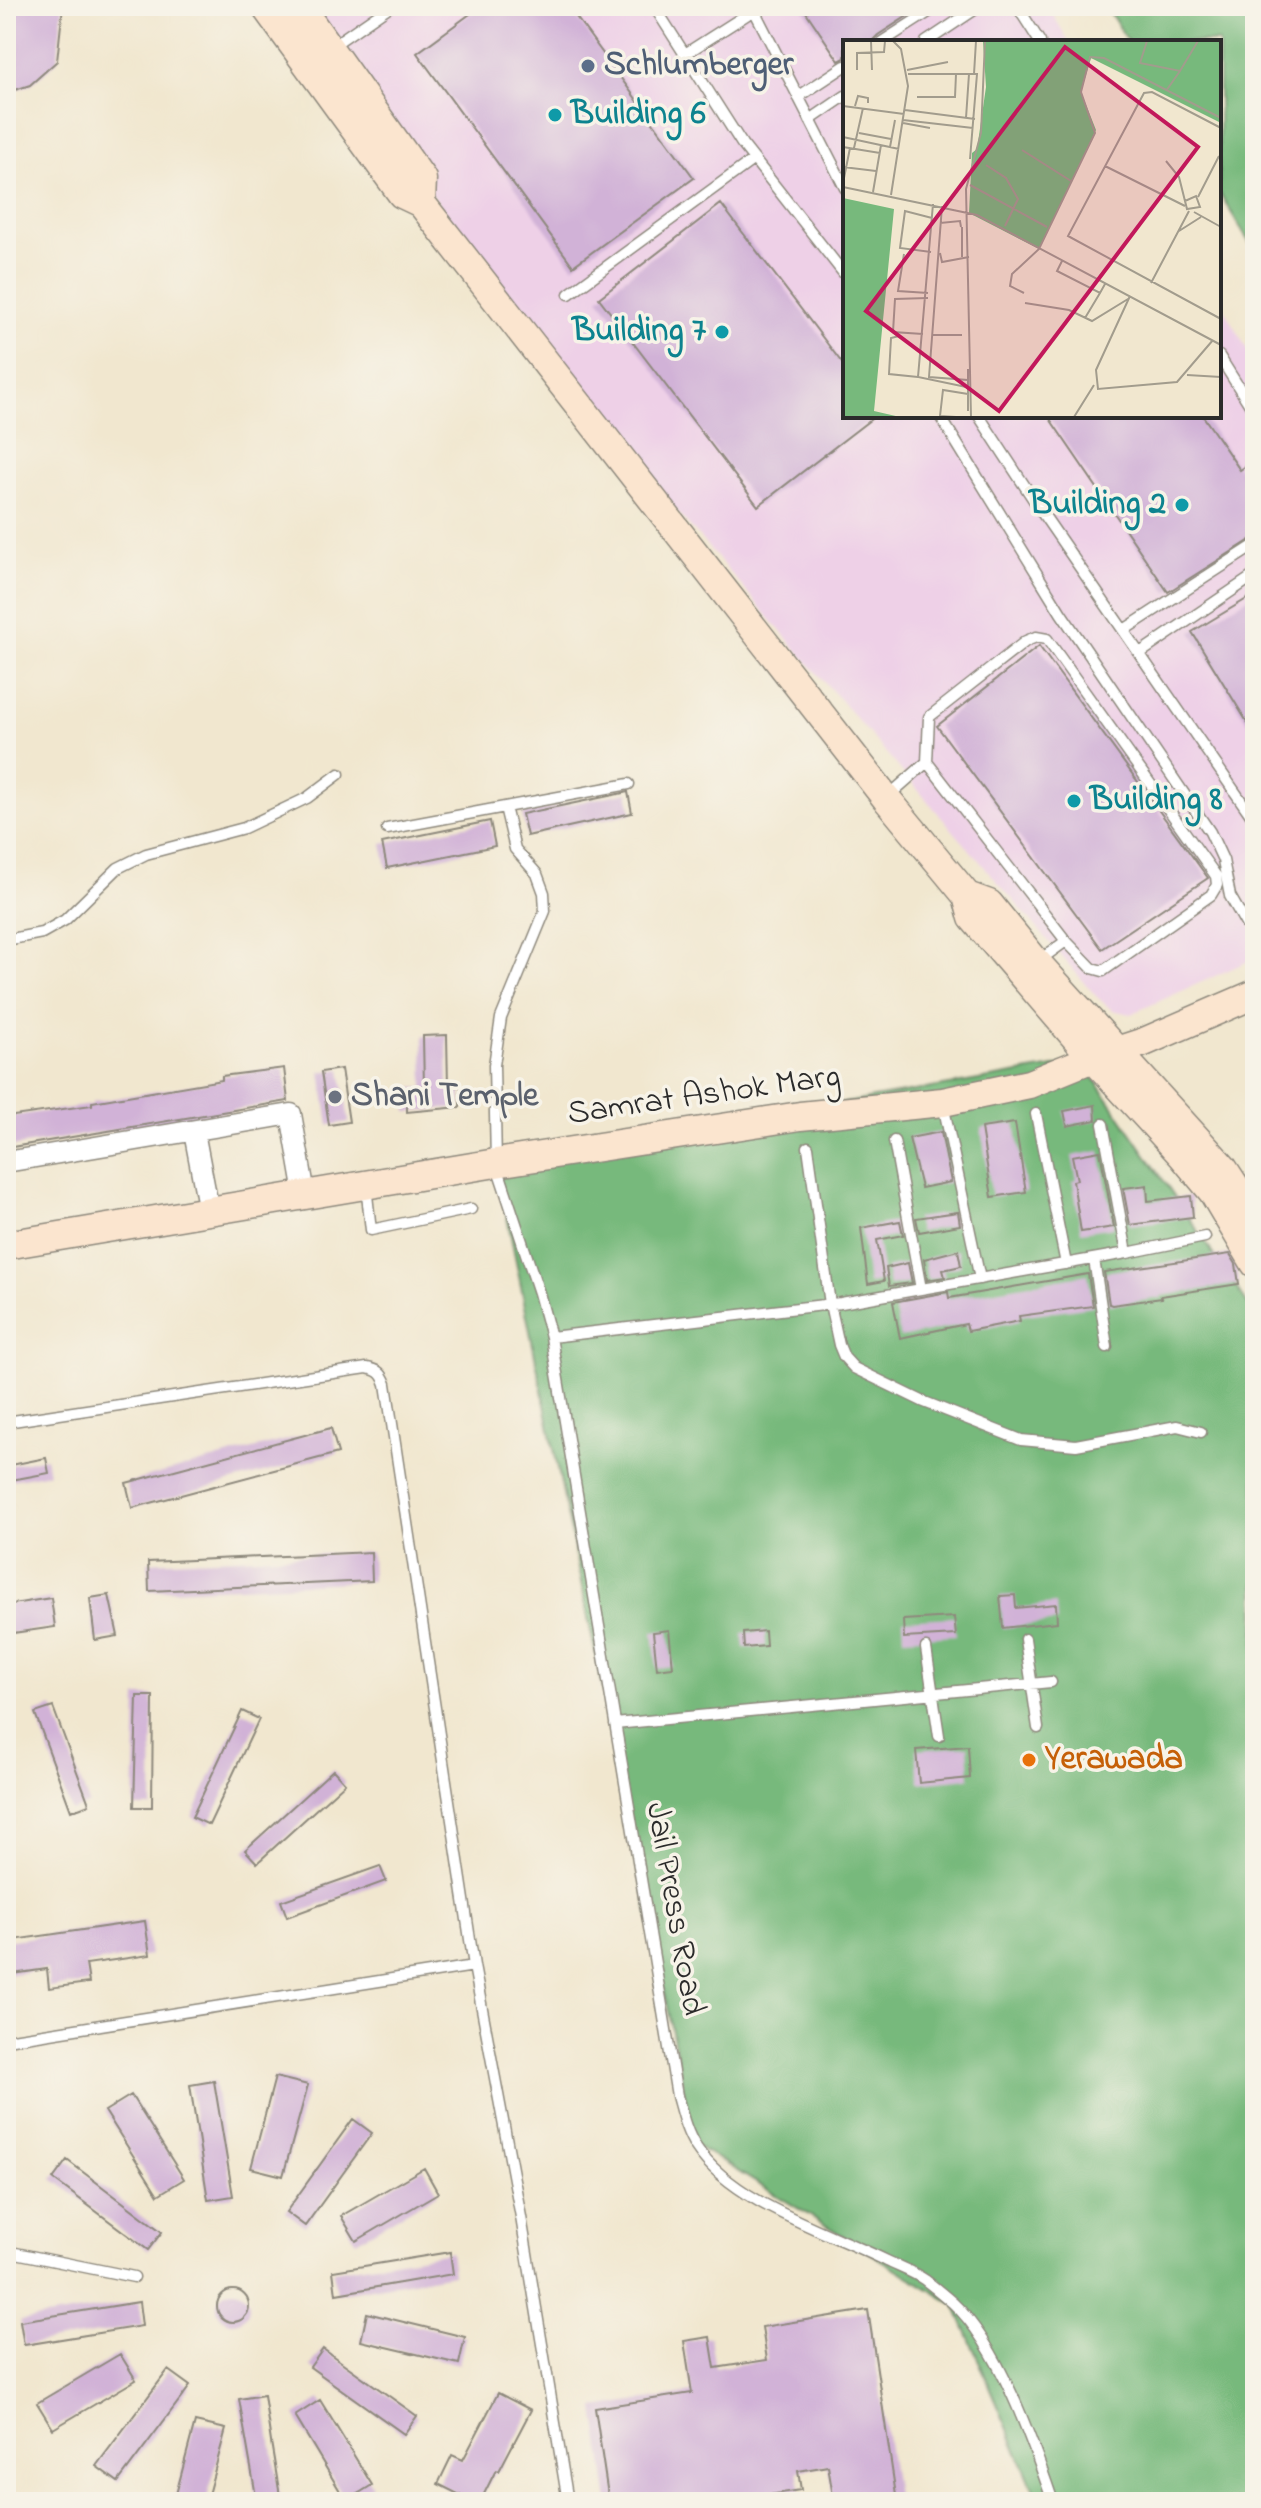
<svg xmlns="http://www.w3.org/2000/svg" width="1261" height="2508" font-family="'Indie Flower',sans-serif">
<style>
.built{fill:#eed0e7}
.forest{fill:#77b97c;stroke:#517254;stroke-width:2}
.building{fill:#d1b2d7}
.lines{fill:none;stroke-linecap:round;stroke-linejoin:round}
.lane-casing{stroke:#8e897d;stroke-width:13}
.street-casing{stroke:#8e897d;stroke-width:23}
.secondary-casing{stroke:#8e897d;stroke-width:31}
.lane{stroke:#fff;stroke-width:10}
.street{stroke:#fff;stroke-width:20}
.secondary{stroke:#fbe5cf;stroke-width:28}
.service-dot{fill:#5c6f8a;stroke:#f7f3e8;stroke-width:3}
.culture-dot{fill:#0f9aa8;stroke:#f7f3e8;stroke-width:3}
.worship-dot{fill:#6b7280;stroke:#f7f3e8;stroke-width:3}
.food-dot{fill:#e8710a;stroke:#f7f3e8;stroke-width:3}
.labels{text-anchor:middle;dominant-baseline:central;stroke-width:7;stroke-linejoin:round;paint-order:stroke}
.service-label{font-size:34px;font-weight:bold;fill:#4e5e75;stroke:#f7f3e8;text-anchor:start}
.culture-label{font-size:34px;font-weight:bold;fill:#0d838f;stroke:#f7f3e8;text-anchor:start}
.street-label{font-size:34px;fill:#2b2b2b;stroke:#f7f3e8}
.worship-label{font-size:34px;font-weight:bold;fill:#5b616d;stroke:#f7f3e8;text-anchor:start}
.food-label{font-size:34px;font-weight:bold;fill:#c56008;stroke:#f7f3e8;text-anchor:start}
.inset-road{fill:none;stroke:#a29c8d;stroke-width:2}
.view{fill:#c2185b;fill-opacity:0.15;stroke:#c2185b;stroke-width:4}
.inset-edge{fill:none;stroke:#2b2b2b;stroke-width:4}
</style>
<rect width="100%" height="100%" fill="#f7f3e8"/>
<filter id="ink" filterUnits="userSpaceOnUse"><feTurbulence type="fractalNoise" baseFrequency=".0125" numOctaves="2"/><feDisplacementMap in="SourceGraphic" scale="16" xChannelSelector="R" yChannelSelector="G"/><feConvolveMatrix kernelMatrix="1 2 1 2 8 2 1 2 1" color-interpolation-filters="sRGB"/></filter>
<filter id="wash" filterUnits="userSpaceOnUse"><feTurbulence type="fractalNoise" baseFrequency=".006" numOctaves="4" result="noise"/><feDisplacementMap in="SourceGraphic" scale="32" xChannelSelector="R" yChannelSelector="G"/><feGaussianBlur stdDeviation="1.8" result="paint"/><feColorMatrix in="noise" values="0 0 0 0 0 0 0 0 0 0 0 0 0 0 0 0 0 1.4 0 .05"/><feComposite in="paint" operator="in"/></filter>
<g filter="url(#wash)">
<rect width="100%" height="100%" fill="#f1e7cf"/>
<path class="built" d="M313,6H1048L1069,42H845V416H1219V300L1255,363V958L1131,1014L1112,1010L1097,997L515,324Z"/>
<path class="forest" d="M1106,6H1255V252L1219,192V42H1128Z
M1083,1062L1255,1315V2502H1039L955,2305L695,2145L496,1163Z"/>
<g id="blocks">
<path class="building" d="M6,6H63L57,61L30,85L6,93Z
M481,6H568L694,178L573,266L417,53Z
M802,6H923L878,35L871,42H845V58L839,61Z
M721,204L845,367V416H875L758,506L599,298Z
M1048,416H1203L1240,470L1255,460V537L1168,592Z
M1255,594V735L1192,632Z
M1039,646L1208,878L1102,949L937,726Z
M628,792L632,813L527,836L522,814Z
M490,821L495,846L387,868L382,843Z
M447,1035L448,1087L461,1086L460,1107L407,1112V1088H424L423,1036Z
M284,1068L288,1101L6,1148V1117L92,1105V1102L222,1080V1076Z
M341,1069L349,1122L329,1125L321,1072Z
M1095,1105L1096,1120L1067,1126L1064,1111Z
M1015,1123L1026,1192L992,1197L981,1128Z
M941,1132L951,1182L921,1188L909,1138Z
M1100,1151L1114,1227L1081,1232L1073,1181L1077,1180L1072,1156Z
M1147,1185L1148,1201L1191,1196L1193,1217L1130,1225L1123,1188Z
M958,1212L960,1225L919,1232L916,1218Z
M900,1221L903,1235L877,1240L884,1281L868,1284L861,1228Z
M958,1250L961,1266L943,1270L945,1277L927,1280L924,1259Z
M1230,1254L1236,1264L1239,1284L1161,1296L1162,1298L1112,1305L1109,1304L1104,1272Z
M908,1263L912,1283L889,1286L886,1268Z
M1088,1274L1093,1306L1019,1316L1020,1321L968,1331L966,1324L900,1338L893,1302L948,1292L949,1298Z
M331,1428L338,1453L132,1508L126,1483Z
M46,1458L49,1473L6,1481V1466Z
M371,1552L372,1581L149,1591L148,1562Z
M109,1595L118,1636L95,1640L90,1598Z
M1015,1595L1016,1608L1056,1604L1057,1622L1003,1628L1000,1596Z
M51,1598L55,1627L6,1634V1605Z
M954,1617L956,1635L904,1638L903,1620Z
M669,1630L673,1667L657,1669L653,1632Z
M765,1631L766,1646L744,1648L743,1633Z
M137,1696H153L152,1807H134Z
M53,1707L89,1804L71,1811L35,1713Z
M242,1711L259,1719L209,1825L192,1817Z
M968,1746L970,1778L919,1783L916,1750Z
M333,1770L345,1783L257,1863L245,1850Z
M380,1866L386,1881L287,1917L281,1901Z
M145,1921L150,1955L86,1964L89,1983L49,1988L47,1969L6,1975V1941Z
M275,2077L308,2085L283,2176L251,2168Z
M214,2081L233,2196L208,2200L190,2085Z
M131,2095L184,2179L158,2195L105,2111Z
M353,2119L372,2133L305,2226L286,2212Z
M67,2160L162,2232L148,2250L53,2179Z
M424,2168L438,2193L356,2241L341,2216Z
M450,2252L453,2274L336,2294L333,2271Z
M217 2306a16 16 0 1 1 32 0a16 16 0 1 1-32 0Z
M139,2302L142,2326L24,2345L20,2321Z
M868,2310L897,2502H834L828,2466L798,2471L801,2490L762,2496L763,2502H609L595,2408L692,2393L684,2341L710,2337L715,2368L767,2360L762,2327Z
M367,2313L465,2337L459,2364L361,2341Z
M323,2349L417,2416L404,2434L310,2367Z
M120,2354L136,2380L53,2429L37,2403Z
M168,2370L190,2386L118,2482L96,2466Z
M498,2393L531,2410L499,2471L496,2470L480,2502H474L438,2484L452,2455L463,2460Z
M264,2395L271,2442L281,2502H257L239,2399Z
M320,2400L372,2485L346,2501L295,2416Z
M195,2422L226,2429L206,2502H174Z"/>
</g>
</g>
<g filter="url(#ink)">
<use href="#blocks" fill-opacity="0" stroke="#8e897d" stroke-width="2"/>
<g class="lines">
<g class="lane-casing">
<path id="lane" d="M654,6L742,144L845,275
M752,6L845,188
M1017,6L1040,42
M882,42L938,6
M926,42L980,6
M332,46L390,6
M685,54L754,10
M798,97L845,66
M810,120L845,96
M569,294L754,159
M1219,356L1255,413
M940,416L1061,613L1210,832L1223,860L1230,896L1255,940
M979,416L1043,514L1255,821
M1124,630L1255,545
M1140,653L1255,575
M886,798L927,762
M505,807L629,784
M387,829L505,807L515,849L537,874L544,893L545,911L501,1018L494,1065L496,1163L539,1293L551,1337L677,2096C682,2114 686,2132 696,2147C732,2203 829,2232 887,2261C899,2267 914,2272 925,2280C934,2287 944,2295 953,2303C999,2345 1033,2443 1053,2502
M6,940L42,933L65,920L118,868L146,854L244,828L307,798L339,774
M1037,962L1066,941L927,762L929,717L1026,641L1036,637L1047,639L1216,876L1217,885L1211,895L1103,971L1092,968L1066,941
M943,1104L980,1279
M1036,1114L1066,1264
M1103,1124L1127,1253
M894,1141L921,1289
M808,1147L830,1304L839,1345L844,1357L854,1368L922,1401L1021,1440L1076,1445L1177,1426L1201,1432
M366,1186L371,1230L471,1209
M1094,1259L1107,1347
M551,1337L841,1303L1127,1253L1205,1237
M6,1422L367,1368C378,1370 382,1373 386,1384L474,1966L521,2217L568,2502
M1025,1639L1038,1728
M926,1648L939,1736
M615,1724L1051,1682
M6,2040L474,1966
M6,2251L134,2277"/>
</g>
<g class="street-casing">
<path id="street" d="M194,1132L209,1211
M6,1162L291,1114L305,1194"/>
</g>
<g class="secondary-casing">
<path id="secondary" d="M265,6L402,194L421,203L886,798L967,896L973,918L1095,1060L1183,1156L1213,1192L1255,1263
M299,6L422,179L421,203
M967,896L989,904L1036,962L1223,1168L1255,1217
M6,1245L496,1163L800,1116L943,1102L1029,1084L1083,1062L1144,1042L1255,994"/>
</g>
<use href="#lane" class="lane"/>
<use href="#street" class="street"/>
<use href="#secondary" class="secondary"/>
</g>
</g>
<circle class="service-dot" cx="588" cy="66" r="8"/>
<g class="culture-dot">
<circle cx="555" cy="115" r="8"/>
<circle cx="722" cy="332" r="8"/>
<circle cx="1182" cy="505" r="8"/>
<circle cx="1074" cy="801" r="8"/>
</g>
<circle class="worship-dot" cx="335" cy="1097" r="8"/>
<circle class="food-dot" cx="1029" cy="1760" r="8"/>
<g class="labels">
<g class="service-label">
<text x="604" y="66">Schlumberger</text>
</g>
<g class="culture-label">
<text x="571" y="115">Building 6</text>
<text x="706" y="332" text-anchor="end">Building 7</text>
<text x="1166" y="505" text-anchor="end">Building 2</text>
<text x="1090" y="801">Building 8</text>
</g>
<g class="street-label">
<text transform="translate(704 1096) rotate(-8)">Samrat Ashok Marg</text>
<text transform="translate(674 1909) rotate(80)">Jail Press Road</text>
</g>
<g class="worship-label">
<text x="351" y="1097">Shani Temple</text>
</g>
<g class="food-label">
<text x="1045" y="1760">Yerawada</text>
</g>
</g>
<g transform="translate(843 40)">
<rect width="378" height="378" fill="#f1e7cf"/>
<path d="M140,1H378V83L248,18L238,52L253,90L196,209L126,173L129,113L134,109L143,47ZM0,158L51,169L31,371L57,377H0Z" fill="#77b97c"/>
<path class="inset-road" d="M28,1L29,30M304,1L297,23L337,31L355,1M14,30V13L41,12L42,1M64,30L105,22M65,34H134L127,119M131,34L133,1M323,51L337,31M74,57H112L113,34M0,66L61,74M12,66L15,56L25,58V63M62,70L132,79M123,78L126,34M60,80L130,88M60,83L87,88M378,88L309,52L301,53L225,196L378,279M16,93L48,99M0,97L56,109M0,107L37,113M47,107L52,80M11,108L20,68M179,110L228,141M323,121L336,137L344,169L357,167L353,156L342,161M143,125L163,138L175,159L162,186M262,126L342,166M0,127L33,131M0,143L7,108M127,145L204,187M0,147L134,175L378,305M30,152L38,105M48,155L65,46L58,9L50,1M355,157L376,116M90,164L75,337L128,348M99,166L86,337L125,340M351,172L378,187M97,183L117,181L118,187M336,191L358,177M88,212L57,208L62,171L89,178M97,213L99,222L126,217M61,214L55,251L85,253M119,217V187M219,221L214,231L257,253L262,244M308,243L346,171M181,253L167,246L169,234L196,209L252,93L238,52L247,17L261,18L378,78M287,256L253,330L255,349L334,342L370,300M182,263L226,270L249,281L285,259M242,278L257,253M80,294L50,292L52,259L85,258M89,295H119M56,296L48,298L46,334L75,337M344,335L378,337M125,371V329M113,377L97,376L100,350L125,354M128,377L123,149L138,93L142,1M231,377L251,345"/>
<path class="view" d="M222,7L355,107L156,371L23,271Z"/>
<rect width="378" height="378" class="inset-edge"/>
</g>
<rect width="1261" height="2508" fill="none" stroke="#f7f3e8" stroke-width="32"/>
</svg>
